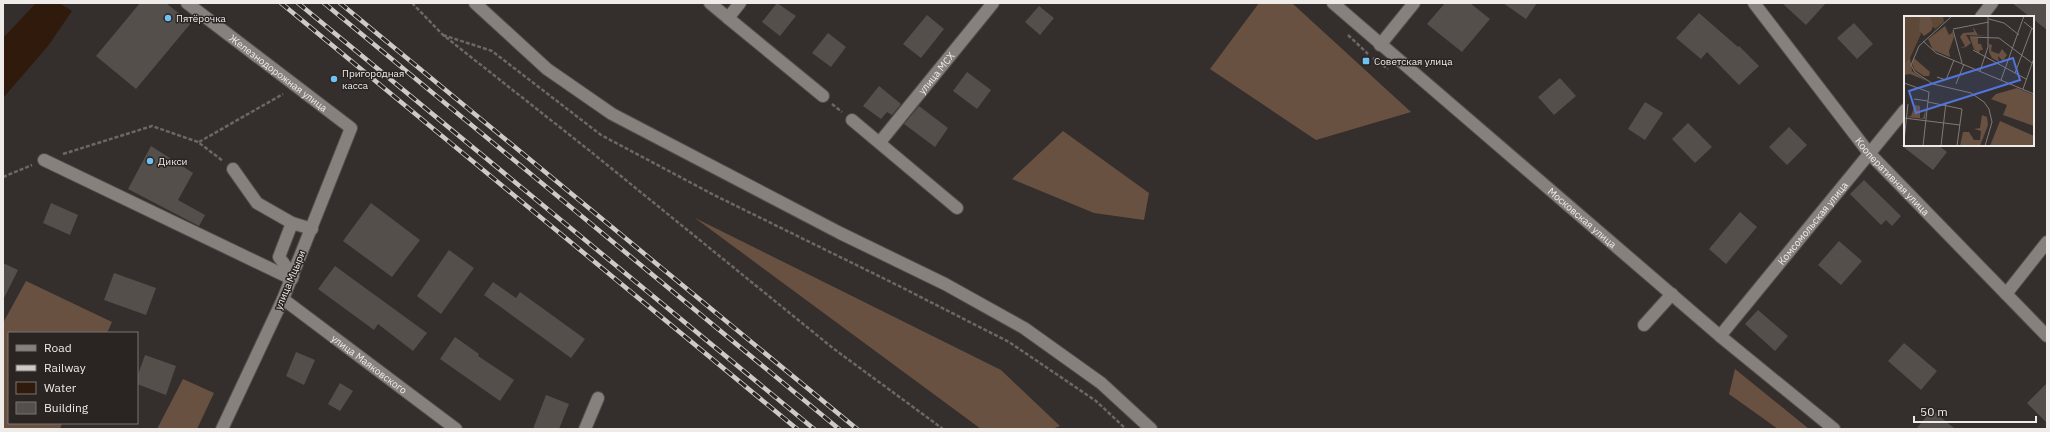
<svg xmlns="http://www.w3.org/2000/svg" width="2050" height="432" font-family="'IBM Plex Sans',sans-serif">
<style>
.forest{fill:#695141}
.water{fill:#2f1a0b}
.building{fill:#554f4c}
.lines{fill:none;stroke-linecap:round;stroke-linejoin:round}
.minor-casing{stroke:#534e4c;stroke-width:14}
.path{stroke:#6c6765;stroke-width:2.5;stroke-dasharray:4 2;stroke-linecap:butt}
.minor{stroke:#86817d;stroke-width:12}
.rail-casing{stroke:#cdcac8;stroke-width:4.5}
.rail{stroke:#2a2522;stroke-width:3;stroke-dasharray:9;stroke-linecap:butt}
.poi-dot{fill:#6dc2f3;stroke:#2a2522;stroke-width:1.5}
.labels{text-anchor:middle;dominant-baseline:central;stroke-width:3;stroke-linejoin:round;paint-order:stroke}
.poi-label{font-size:10px;fill:#eeebe9;stroke:#2a2522;text-anchor:start}
.street-label{font-size:10px;fill:#eeebe9;stroke:#2a2522}
.inset-road{fill:none;stroke:#7e7a78;stroke-width:1}
.view{fill:#5175dc;fill-opacity:0.15;stroke:#5175dc;stroke-width:2}
.inset-edge{fill:none;stroke:#eeebe9;stroke-width:2}
</style>
<rect width="100%" height="100%" fill="#342f2c"/>
<path class="forest" d="M1259,3H1292L1411,112L1316,140L1210,69Z
M1063,131L1149,193L1144,220L1094,213L1012,179Z
M695,218L1001,370L1060,426L1052,429H981Z
M26,281L112,322L107,333H9V423H62L60,429H3V323Z
M1735,369L1809,429H1778L1729,394Z
M183,379L214,393L197,429H157Z"/>
<path class="water" d="M36,3H59L72,11L48,46L3,98V38Z"/>
<path class="building" d="M140,3H166L191,23L136,89L96,56Z
M777,3L796,16L780,36L762,22Z
M1445,3H1470L1490,19L1462,52L1427,24Z
M1503,3H1537L1526,19Z
M1782,3H1826L1806,25Z
M2012,3H2047V30L2033,19V17H2030Z
M1039,6L1054,18L1040,35L1025,22Z
M1699,13L1738,47L1739,46L1759,66L1739,85L1707,52L1701,59L1676,38Z
M927,15L944,29L921,58L903,44Z
M1854,23L1873,44L1857,59L1837,38Z
M828,33L846,47L831,67L812,53Z
M967,72L991,90L977,109L953,91Z
M1560,78L1576,96L1554,115L1538,97Z
M879,86L901,104L892,115L887,112L881,119L863,106Z
M1645,102L1663,113L1645,140L1628,129Z
M919,106L948,128L935,147L904,124Z
M1688,123L1712,147L1695,163L1672,139Z
M1789,127L1807,145L1787,165L1769,147Z
M1901,145H1938L1947,152L1933,170Z
M151,146L193,173L178,200L205,215L199,226L128,189Z
M1864,180L1901,216L1892,226L1886,220L1881,225L1850,194Z
M51,203L78,215L70,235L43,223Z
M371,203L420,240L392,277L343,241Z
M1740,212L1757,227L1726,264L1709,249Z
M1839,241L1862,261L1841,285L1818,265Z
M449,250L474,268L441,314L417,296Z
M3,263L18,270L3,300Z
M335,266L427,333L413,351L378,324L374,330L318,289Z
M114,273L156,288L146,315L104,300Z
M493,282L516,298L520,292L585,339L571,358L484,295Z
M1758,310L1788,336L1775,351L1745,324Z
M455,337L479,354L478,356L514,380L500,401L440,359Z
M1904,343L1937,371L1921,390L1888,361Z
M296,352L315,360L304,385L286,376Z
M145,355L176,366L166,395L137,384V377Z
M340,383L353,391L340,411L328,404Z
M2047,383V423L2027,403Z
M546,395L569,404L559,429H533Z
M1932,410L1955,429H1916Z"/>
<g class="lines">
<g class="minor-casing">
<g id="minor">
<path id="s1" d="M187,3L351,128L283,299L222,429"/>
<path d="M475,3L547,69L612,114L840,233L945,284L1024,328L1101,383L1151,429"/>
<path d="M710,3L728,18L740,3"/>
<path id="s2" d="M1333,3L1720,336L1834,429"/>
<path id="s3" d="M1754,3L1869,153L2047,336"/>
<path d="M1981,17L1992,3"/>
<path d="M728,18L823,96"/>
<path d="M1380,45L1414,3"/>
<path d="M852,120L957,208"/>
<path id="s4" d="M880,142L993,3"/>
<path d="M44,160L292,279"/>
<path d="M233,169L257,203L292,223"/>
<path d="M293,276L279,257L292,223L312,229"/>
<path d="M2006,294L2047,242"/>
<path id="s5" d="M283,299L456,429"/>
<path d="M1644,325L1672,294"/>
<path id="s6" d="M1720,336L1905,110"/>
<path d="M585,429L598,398"/>
</g>
</g>
<path class="path" d="M412,3L443,35L590,151L834,349L943,429
M443,35L492,51L601,135L714,195L897,285L1009,342L1096,401L1126,429
M1348,35L1368,54
M1373,58L1388,69
M832,104L842,112
M199,142L283,94
M63,154L152,126L198,142L223,161
M3,177L32,165"/>
<use href="#minor" class="minor"/>
<g class="rail-casing">
<path id="rail" d="M281,3L797,429
M298,3L814,429
M324,3L839,429
M340,3L857,429"/>
</g>
<use href="#rail" class="rail"/>
</g>
<g class="poi-dot">
<circle cx="168" cy="18" r="4"/>
<rect x="1362" y="57" width="8" height="8" rx="2"/>
<circle cx="334" cy="79" r="4"/>
<circle cx="150" cy="161" r="4"/>
</g>
<g class="labels">
<g class="poi-label">
<text x="176" y="18">Пятёрочка</text>
<text x="1374" y="61">Советская улица</text>
<text x="342" y="73">Пригородная<tspan x="342" dy="12">касса</tspan></text>
<text x="158" y="161">Дикси</text>
</g>
<g class="street-label">
<text stroke="none"><textPath href="#s1" startOffset="115">Железнодорожная улица</textPath></text>
<text stroke="none"><textPath href="#s4" startOffset="89">улица МСХ</textPath></text>
<text stroke="none"><textPath href="#s3" startOffset="222">Кооперативная улица</textPath></text>
<text stroke="none"><textPath href="#s2" startOffset="329">Московская улица</textPath></text>
<text stroke="none"><textPath href="#s6" startOffset="146">Комсомольская улица</textPath></text>
<text transform="translate(290 280) rotate(-67)">улица Мцыри</text>
<text stroke="none"><textPath href="#s5" startOffset="108">улица Маяковского</textPath></text>
</g>
</g>
<g transform="translate(1904 16)">
<rect width="130" height="130" fill="#342f2c"/>
<path d="M0,0H16L17,18L6,42L0,47ZM26,0H39L40,6L31,13L26,7Z" fill="#5e4838"/>
<path d="M16,0H26L29,10L27,15L20,20L15,14ZM41,10L45,19L49,16L50,21L45,35L46,41L29,34L24,23ZM69,11L74,19L84,20L62,19L67,27L62,31L56,32L61,30L56,21L59,17L70,16ZM66,22H74V28H77L79,34H76L75,37L70,33ZM85,28L88,29L87,35L95,38L98,33L103,39L99,45L94,40L95,46L88,42L85,36ZM6,42L8,55L23,65L6,58L0,59V47ZM10,42L26,56L25,60H20L11,54L8,48ZM113,72L130,79V110L99,99L103,89L87,83L92,78ZM11,89L16,90V102H19L22,92L21,103L3,101L7,100ZM78,99L83,101L84,109L76,130H56L59,116H65L70,124H76L77,115L70,113L76,112ZM96,105L130,120V130H86Z" fill="#695141"/>
<path class="inset-road" d="M48,0L15,30L7,49L11,56L29,68L67,77L80,86L85,93L88,106L81,130M85,3L100,7L115,19M120,6L130,14M49,13L85,6M49,14L58,47M66,21L95,22L128,47M19,25L32,37L130,78M69,34L122,63M76,55L84,31V0M111,57L128,12M33,61L42,64L50,44M97,64L120,0M0,67L25,76L19,130M52,68L60,48M119,73L130,42M10,83L24,85M24,86L58,93L53,130M0,102L56,109M0,125L4,88M37,130L42,86"/>
<path class="view" d="M109,42L116,64L12,97L5,75Z"/>
<rect width="130" height="130" class="inset-edge"/>
</g>
<rect width="2050" height="432" fill="none" stroke="#eeebe9" stroke-width="8"/>
<rect x="8" y="332" width="130" height="92" fill="#2a2522" stroke="#787472"/>
<rect x="16" y="345" width="20" height="6" fill="#86817d" stroke="#787472"/>
<text x="44" y="352" font-size="12" fill="#eeebe9">Road</text>
<rect x="16" y="365" width="20" height="6" fill="#cdcac8" stroke="#787472"/>
<text x="44" y="372" font-size="12" fill="#eeebe9">Railway</text>
<rect x="16" y="382" width="20" height="12" fill="#2f1a0b" stroke="#787472"/>
<text x="44" y="392" font-size="12" fill="#eeebe9">Water</text>
<rect x="16" y="402" width="20" height="12" fill="#554f4c" stroke="#787472"/>
<text x="44" y="412" font-size="12" fill="#eeebe9">Building</text>
<path d="M1914 416v6h122v-6" fill="none" stroke="#eeebe9" stroke-width="2"/>
<text x="1920" y="416" font-size="12" fill="#eeebe9" stroke="#2a2522" stroke-width="3" paint-order="stroke">50 m</text>
</svg>
